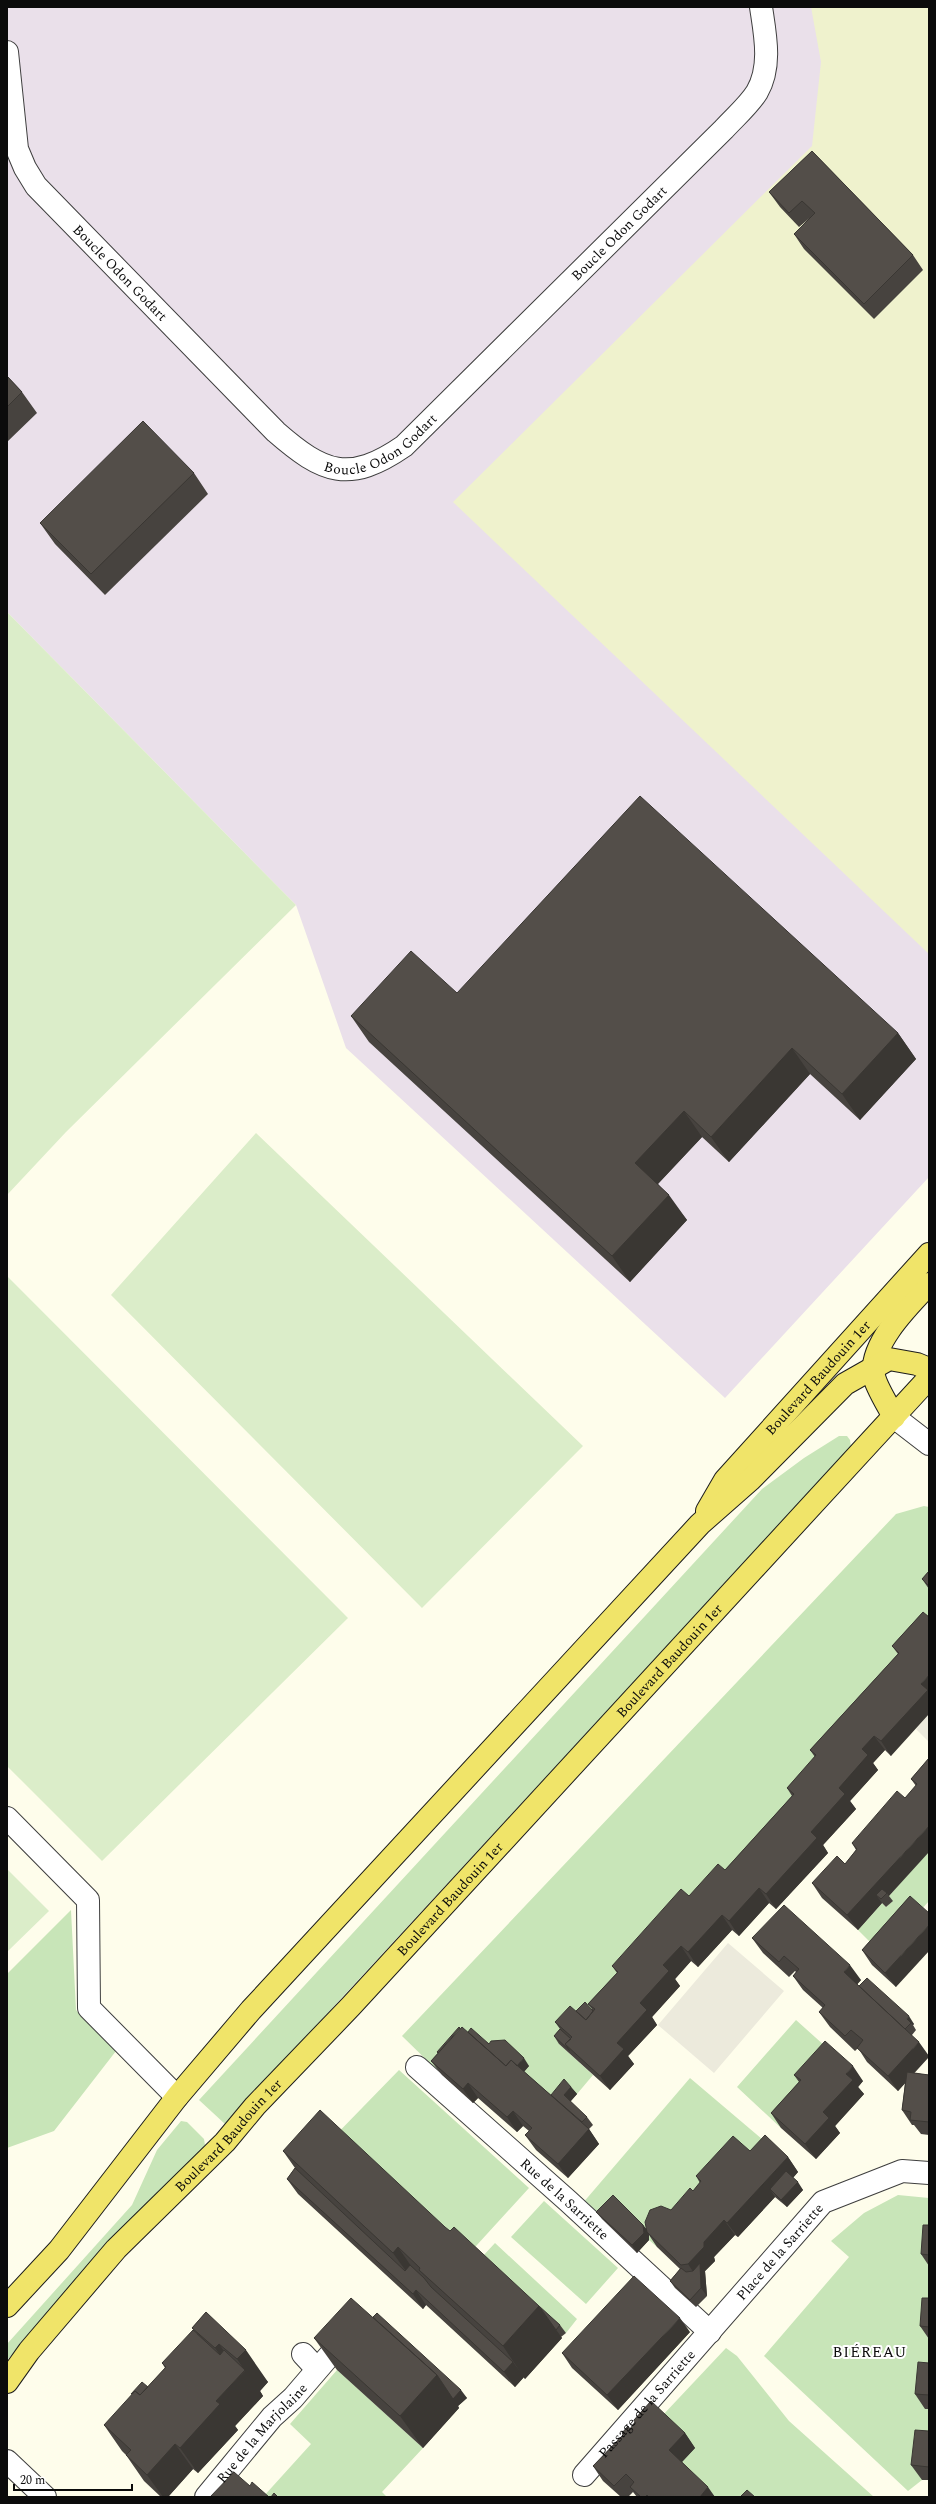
<svg xmlns="http://www.w3.org/2000/svg" width="936" height="2504" font-family="Spectral,serif">
<style>
.industrial{fill:#eae0ea}
.farmland{fill:#eff2cd}
.green{fill:#c8e5b8}
.pitch{fill:#dbedc9}
.plaza{fill:#eceadc}
.lines{fill:none;stroke-linecap:round;stroke-linejoin:round}
.minor-casing{stroke:#3e3e3e;stroke-width:24}
.major-casing{stroke:#1c1c1c;stroke-width:24}
.minor{stroke:#fff;stroke-width:22}
.major{stroke:#f0e469;stroke-width:22}
.wall{fill:#47433f}
.shaded-wall{fill:#3a3733}
.building{fill:#534e49;stroke:#3a3733}
.labels{text-anchor:middle;dominant-baseline:central;stroke-width:4;stroke-linejoin:round;paint-order:stroke}
.street-label{font-size:14px;fill:#0b0b0b;stroke:#fff}
.neighbourhood-label{font-size:15px;letter-spacing:1px;fill:#0b0b0b;stroke:#fff}
</style>
<rect width="100%" height="100%" fill="#fefdeb"/>
<path class="industrial" d="M7,7H929V1177L725,1398L346,1048L296,905L7,612Z"/>
<path class="farmland" d="M811,7H929V954L453,502L812,146L821,62Z"/>
<path class="green" d="M839,1436H847L850,1440L851,1447L225,2124L199,2100L762,1489L804,1458Z
M924,1506L929,1507V1632L827,1770L559,2044L593,2075L577,2094L555,2104L442,2075L402,2036L896,1514Z
M929,1851V1901L882,1954L858,1930L882,1903L886,1907L892,1901L888,1897Z
M71,1910L76,2010L116,2051L54,2131L7,2148V1974Z
M796,2020L835,2055L811,2095L781,2128L737,2087Z
M399,2070L529,2188L466,2257L326,2145Z
M690,2078L775,2150L656,2242L657,2247L649,2240V2232L602,2219L582,2204Z
M181,2121L187,2122L204,2139L205,2145L7,2360V2344L132,2205L157,2150Z
M898,2195L929,2198V2445L922,2480L908,2491L764,2356L849,2257L831,2241L864,2213Z
M544,2201L618,2268L586,2304L511,2237Z
M495,2243L577,2319L566,2333L482,2257Z
M726,2348L737,2356L789,2421L874,2497H714L679,2465L662,2416Z
M337,2370L423,2448L382,2492L387,2497H263L311,2444L290,2424Z"/>
<path class="pitch" d="M7,612L296,905L66,1132L7,1195Z
M256,1133L583,1446L422,1608L111,1295Z
M7,1276L348,1618L102,1861L7,1766Z
M7,1869L49,1911L7,1952Z"/>
<path class="plaza" d="M929,1714V1742L916,1729Z
M728,1943L784,1991L714,2073L658,2025Z"/>
<g class="lines">
<g class="minor-casing">
<g id="minor">
<path id="s1" d="M7,52L17,149L25,168L36,186L276,432C323,473 349,484 404,446L724,129C735,117 749,105 757,92C772,66 765,34 761,7"/>
<path d="M894,1417L929,1444"/>
<path d="M7,1818L88,1900L89,2008L177,2097"/>
<path id="s2" d="M417,2067L568,2201L710,2332"/>
<path d="M303,2354L316,2368"/>
<path d="M7,2461L45,2497"/>
<path id="s3" d="M584,2475L823,2202L902,2171L929,2173"/>
<path id="s4" d="M206,2497L272,2417L293,2398L348,2334"/>
</g>
</g>
<g class="major-casing">
<g id="major">
<path d="M894,1417C889,1407 876,1387 874,1376C869,1344 909,1305 929,1284"/>
<path id="s5" d="M707,1511L725,1480L929,1254"/>
<path d="M7,2306L59,2250L177,2097L251,2010L700,1524L750,1480L845,1384L889,1359L917,1364L929,1369"/>
<path id="s6" d="M7,2382L29,2351L116,2249L225,2142L255,2106L351,2006L929,1378"/>
</g>
</g>
<use href="#minor" class="minor"/>
<use href="#major" class="major"/>
</g>
<path class="wall" d="M812,151L913,255L923,270L874,319L804,249L794,234L811,217L799,227L780,207L769,192Z
M7,376L22,392L37,413L7,442Z
M194,473L208,494L105,595L55,544L40,523Z
M457,993L898,1033L916,1059L860,1120L810,1074L729,1162L702,1137L658,1184L687,1220L630,1282L369,1042L351,1016Z
M929,1571V1589L922,1579Z
M923,1612L891,1756L885,1750L873,1763L878,1770L850,1801L856,1809L823,1845L828,1853L776,1909L769,1903L739,1936L732,1930L698,1967L691,1961L675,1979L680,1986L652,2017L657,2025L628,2056L634,2064L610,2090L559,2044L554,2036L560,2029L555,2022L576,2011L592,2009L588,2004L617,1973L612,1966L689,1896L725,1870L792,1796L787,1788L815,1757L810,1750L898,1654L892,1646Z
M929,1758L889,1896L893,1901L886,1907L882,1903L858,1930L822,1898L812,1883L845,1864L856,1850L852,1843L905,1798L916,1786L911,1779Z
M910,1896L896,1987L872,1965L862,1950Z
M752,1938L861,1980L857,1984L859,1986L914,2024L913,2025L916,2030L912,2035L914,2073L929,2075V2135L921,2134L914,2125H912L902,2110L905,2083L898,2091L867,2062L858,2048L855,2051L830,2027L819,2012L823,2008L803,1990L793,1976L796,1972L795,1971L789,1977L763,1953Z
M468,2032L529,2066L524,2072L551,2095L571,2087L577,2094L570,2102L587,2117L593,2125L589,2129L599,2144L568,2178L536,2150L525,2135L529,2131L523,2126L517,2132L478,2098L473,2103L442,2075L431,2061L438,2053L437,2052Z
M794,2075L863,2081L858,2087L864,2094L835,2126L840,2133L816,2159L781,2128L771,2113L799,2082Z
M283,2151L450,2231L560,2325L566,2333L561,2337L562,2338L525,2379L524,2377L515,2387L426,2305L423,2309L298,2194L287,2179L295,2168Z
M750,2151L788,2157L798,2172L793,2178L803,2190L787,2207L775,2197L738,2237L735,2235L714,2257L715,2261L705,2271L707,2296L696,2307L675,2288L670,2281L680,2269L657,2247L649,2235V2240L637,2253L602,2219L596,2212L643,2225L646,2229L671,2210L693,2191L700,2183L696,2176Z
M929,2225V2266L921,2254Z
M929,2298V2339L920,2326Z
M206,2312L268,2382L260,2391L263,2396L235,2426L238,2430L198,2473L193,2469L168,2497H161L144,2481L126,2455L122,2451L104,2425L148,2387L165,2368L162,2363L197,2334L192,2328Z
M373,2317L467,2398L458,2406L459,2408L423,2448L337,2370L314,2338Z
M690,2332L618,2410L572,2368L562,2353Z
M929,2363V2409H925L915,2394Z
M630,2429L685,2433L695,2448L682,2462L715,2497H637L633,2492L628,2497H621L603,2481L593,2466L623,2435L622,2433Z
M929,2431V2480H922L911,2465Z"/>
<path class="shaded-wall" d="M898,1033L916,1059L860,1120L842,1094Z
M792,1048L810,1074L729,1162L711,1137Z
M684,1111L702,1137L653,1189L635,1163Z
M669,1195L687,1220L630,1282L612,1256Z
M929,1675V1714L891,1756L881,1741L921,1684Z
M874,1736L885,1750L873,1763L878,1770L850,1801L856,1809L823,1845L828,1853L776,1909L766,1894L811,1832L862,1749Z
M929,1826V1852L889,1896L887,1893L876,1895L882,1903L858,1930L847,1915Z
M759,1888L769,1903L739,1936L729,1921Z
M722,1915L732,1930L698,1967L688,1952Z
M929,1925V1951L896,1987L885,1973Z
M681,1946L691,1961L675,1979L680,1986L652,2017L657,2025L628,2056L634,2064L610,2090L600,2076L617,2043L663,1965Z
M850,1965L861,1980L855,1987L844,1972Z
M909,2016L914,2024L913,2025L907,2019Z
M919,2042L929,2056V2057L898,2091L888,2076Z
M524,2058L529,2066L516,2080L511,2073Z
M853,2066L863,2081L858,2087L864,2094L835,2126L840,2133L816,2159L805,2144L823,2112L846,2074Z
M468,2083L478,2098L473,2103L463,2089Z
M571,2087L577,2094L569,2103L564,2095Z
M513,2111L523,2126L517,2132L507,2117Z
M589,2129L599,2144L568,2178L558,2164Z
M788,2157L798,2172L777,2195L770,2189L775,2197L738,2237L727,2223Z
M798,2182L803,2190L787,2207L781,2200Z
M724,2220L735,2235L714,2257L715,2261L705,2271L707,2296L701,2288L698,2279L688,2264L704,2242Z
M643,2225L649,2232H647L649,2235V2240L637,2253L632,2245Z
M398,2247L420,2279L416,2285L393,2253Z
M416,2290L426,2305L423,2309L413,2294Z
M539,2306L562,2338L525,2379L503,2346Z
M680,2318L690,2332L618,2410L607,2395Z
M219,2344L241,2375L245,2371L237,2359L246,2350L268,2382L260,2391L263,2396L235,2426L238,2430L198,2473L180,2448L216,2401L237,2379L215,2348Z
M513,2362L524,2377L515,2387L504,2372Z
M437,2375L461,2390L467,2398L458,2406L459,2408L423,2448L400,2416Z
M685,2433L695,2448L679,2465L669,2450Z
M175,2444L193,2469L168,2497H163L147,2475Z
M708,2487L715,2497H700Z"/>
<path class="building" d="M812,151L913,255L864,304L794,234L815,213L802,201L789,213L769,192Z
M7,376L22,392L7,407Z
M143,421L194,473L91,574L40,523Z
M640,796L898,1033L842,1094L792,1048L711,1137L684,1111L635,1163L669,1195L612,1256L351,1016L411,951L457,993Z
M929,1571V1586L922,1579Z
M923,1612L929,1617V1675L921,1684L928,1690L881,1741L874,1736L862,1749L868,1755L839,1788L845,1794L811,1832L817,1838L766,1894L759,1888L729,1921L722,1915L688,1952L681,1946L663,1965L669,1971L640,2003L647,2010L617,2043L624,2049L600,2076L565,2044L572,2037L555,2022L570,2006L586,2020L595,2009L588,2004L618,1972L612,1966L681,1889L689,1896L718,1864L725,1870L794,1794L787,1788L816,1755L810,1750L899,1653L892,1646Z
M929,1758V1826L847,1915L812,1883L837,1856L845,1864L857,1849L852,1843L897,1791L905,1798L917,1784L911,1779Z
M882,1889L887,1893L881,1899L876,1895Z
M910,1896L929,1913V1925L885,1973L862,1950Z
M784,1905L850,1965L844,1972L919,2042L888,2076L857,2048L863,2040L851,2030L845,2036L819,2012L825,2005L793,1976L799,1969L784,1956L779,1962L752,1938Z
M867,1978L909,2016L907,2019L911,2023L905,2029L859,1986Z
M585,2002L593,2011L586,2020L576,2011Z
M459,2027L460,2028L438,2053L437,2052Z
M462,2027L506,2066L511,2060L589,2129L558,2164L525,2135L532,2128L513,2111L507,2117L468,2083L463,2089L431,2061Z
M471,2028L489,2044L491,2041L505,2040L524,2058L517,2066L511,2060L506,2066L468,2032Z
M560,2029L571,2039L565,2044L570,2051L554,2036Z
M825,2041L853,2066L846,2074L853,2080L823,2112L829,2118L805,2144L771,2113L801,2080L794,2075Z
M907,2072L929,2075V2122L910,2120L911,2112L902,2110Z
M564,2079L571,2087L564,2095L587,2117L582,2122L551,2095Z
M320,2110L445,2227L450,2231L454,2227L539,2306L503,2346L419,2270L420,2268L398,2247L393,2253L283,2151Z
M765,2135L788,2157L727,2223L724,2220L704,2242V2247L688,2264L681,2265L647,2232L645,2222L650,2210L661,2206L671,2210L690,2188L693,2191L701,2181L696,2176L733,2136L750,2151Z
M295,2168L405,2271L410,2265L424,2278L431,2287L513,2362L504,2372L416,2290L413,2294L287,2179Z
M786,2171L798,2182L781,2200L770,2189Z
M613,2195L643,2225L644,2233L632,2245L596,2212Z
M923,2225H929V2255L921,2254Z
M700,2263L701,2288L690,2300L670,2281L681,2268L686,2272L693,2271Z
M634,2276L680,2318L607,2395L562,2353Z
M351,2298L437,2375L400,2416L314,2338Z
M922,2298H929V2327L920,2326Z
M539,2306L560,2325L556,2330Z
M206,2312L246,2350L237,2359L219,2344L215,2348L192,2328Z
M377,2313L461,2390L453,2399L437,2375L373,2317Z
M193,2330L220,2355L224,2350L245,2370L216,2401L220,2404L180,2448L175,2444L147,2475L126,2455L131,2450L104,2425L135,2391L140,2395L166,2367L162,2363Z
M918,2362L929,2363V2395L915,2394Z
M142,2382L148,2387L140,2395L135,2391L132,2394H131Z
M651,2401L685,2433L669,2450L708,2487L700,2497H649L647,2495L645,2497H641L630,2487L634,2482L626,2474L614,2486L593,2466L624,2434L622,2433L628,2426L630,2429L635,2422L634,2420Z
M915,2430L929,2431V2467L911,2465Z
M234,2472L250,2486L252,2482L269,2497H210Z
M747,2490L755,2497H740Z
M274,2493L278,2497H271Z"/>
<g class="labels">
<g class="street-label">
<text stroke="none"><textPath href="#s1" startOffset="930">Boucle Odon Godart</textPath></text>
<text stroke="none"><textPath href="#s1" startOffset="260">Boucle Odon Godart</textPath></text>
<text stroke="none"><textPath href="#s1" startOffset="606">Boucle Odon Godart</textPath></text>
<text stroke="none"><textPath href="#s5" startOffset="174">Boulevard Baudouin 1er</textPath></text>
<text stroke="none"><textPath href="#s6" startOffset="980">Boulevard Baudouin 1er</textPath></text>
<text stroke="none"><textPath href="#s6" startOffset="656">Boulevard Baudouin 1er</textPath></text>
<text stroke="none"><textPath href="#s6" startOffset="332">Boulevard Baudouin 1er</textPath></text>
<text stroke="none"><textPath href="#s2" startOffset="198">Rue de la Sarriette</textPath></text>
<text stroke="none"><textPath href="#s3" startOffset="297">Place de la Sarriette</textPath></text>
<text stroke="none"><textPath href="#s3" startOffset="95">Passage de la Sarriette</textPath></text>
<text stroke="none"><textPath href="#s4" startOffset="85">Rue de la Marjolaine</textPath></text>
</g>
<g class="neighbourhood-label">
<text x="870" y="2352">BIÉREAU</text>
</g>
</g>
<rect width="936" height="2504" fill="none" stroke="#0b0b0b" stroke-width="16"/>
<path d="M14 2484v6h118v-6" fill="none" stroke="#0b0b0b" stroke-width="2"/>
<text x="20" y="2484" font-size="12" fill="#0b0b0b" stroke="#ffffff" stroke-width="3" paint-order="stroke">20 m</text>
</svg>
